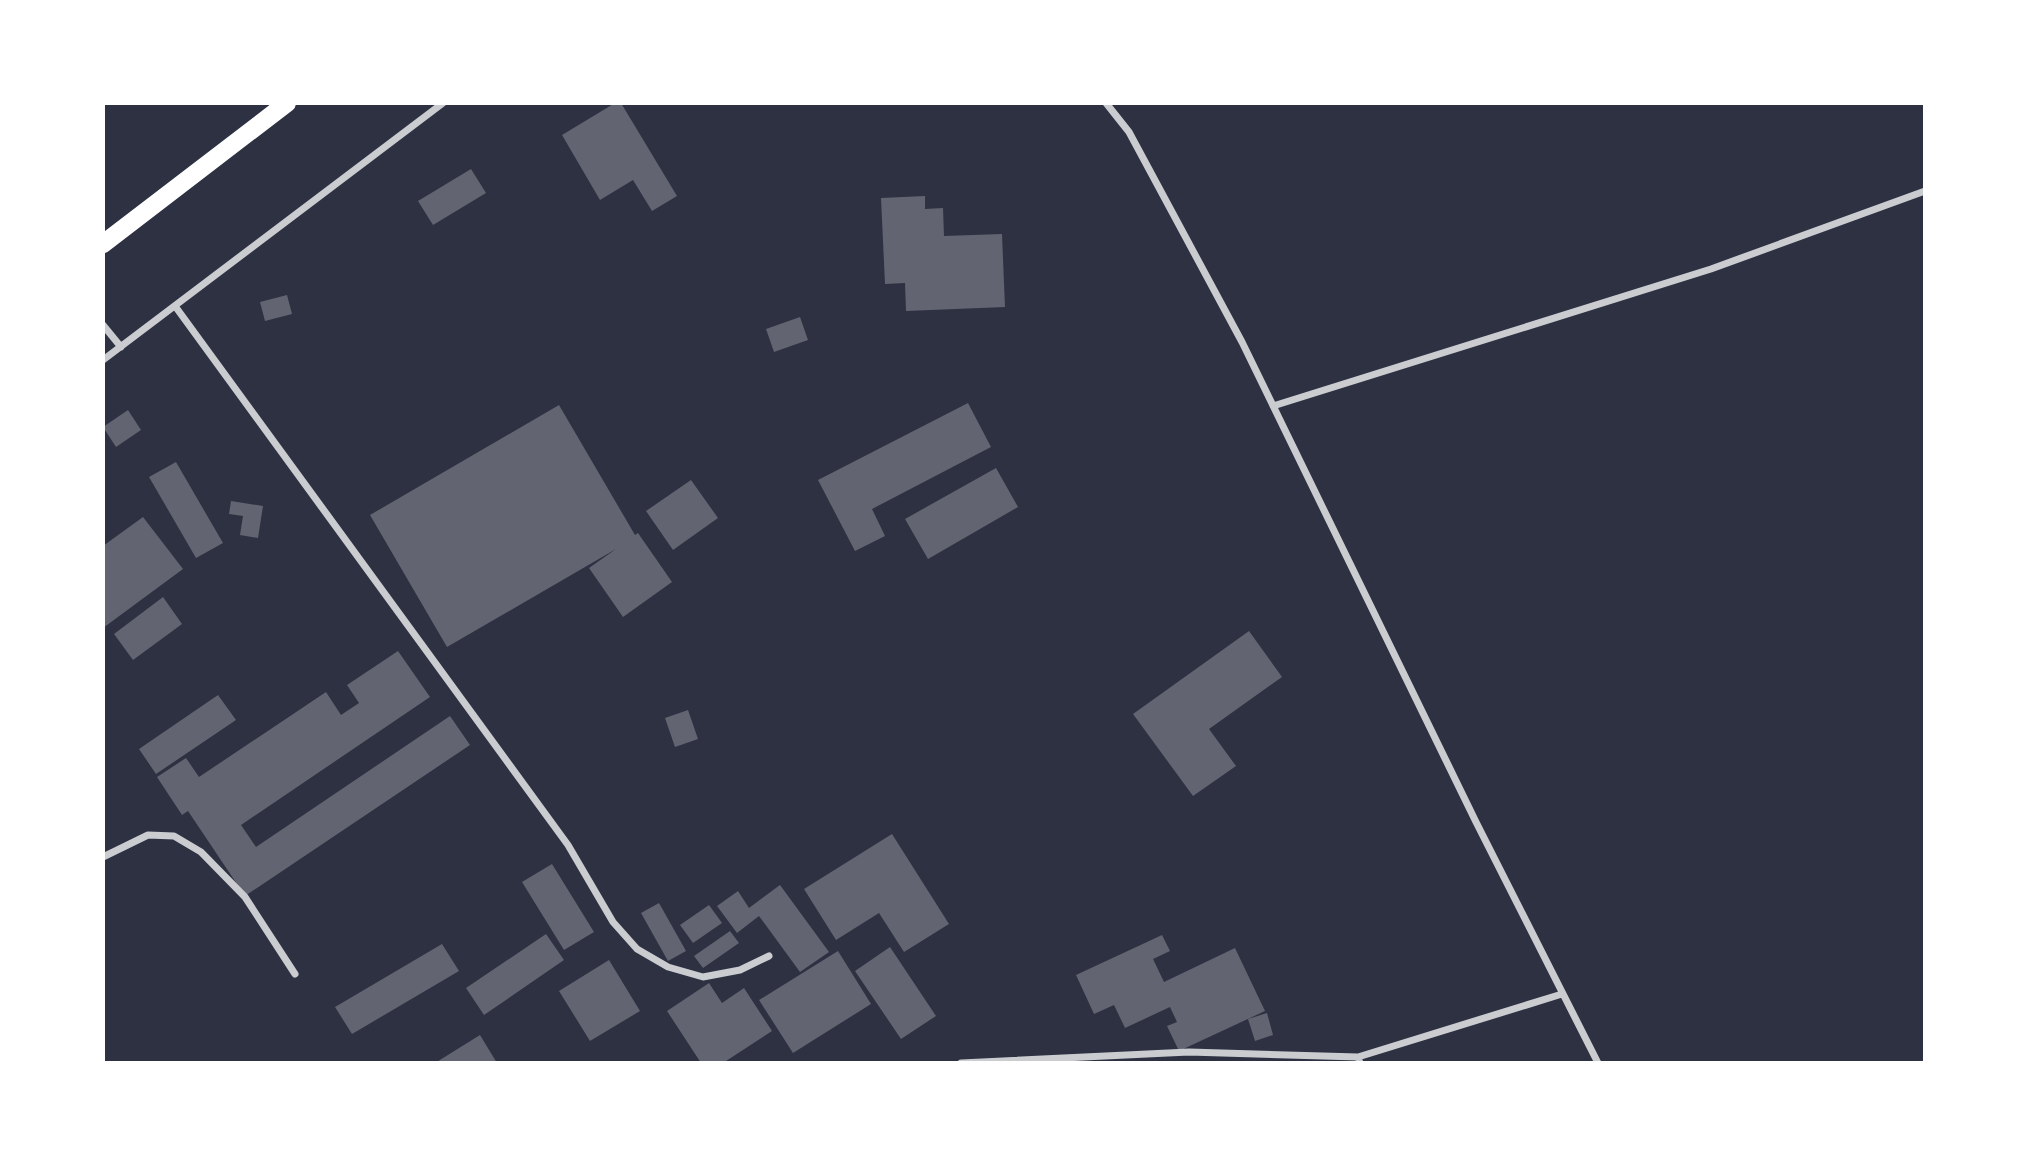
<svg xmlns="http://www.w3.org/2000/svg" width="2028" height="1166" font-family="Quicksand,sans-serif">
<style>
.building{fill:#626471}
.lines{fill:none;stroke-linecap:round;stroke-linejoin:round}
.minor{stroke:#caccd0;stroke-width:7}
.primary{stroke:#fff;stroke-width:18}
</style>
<rect width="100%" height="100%" fill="#2d3142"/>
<path class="building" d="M615,103H621L677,196L652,211L633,180L600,200L562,135Z
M471,169L486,193L433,225L418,201Z
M925,196V209L943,208L944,236L1002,234L1005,307L906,311L905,283L885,284L881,198Z
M287,295L292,314L265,321L260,302Z
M800,317L808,340L774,352L766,329Z
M968,403L991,447L872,509L885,536L855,551L818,480Z
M559,405L635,535L638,533L672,582L623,617L589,568L616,549L447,647L370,515Z
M128,410L141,430L116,447L103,427Z
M176,462L223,543L196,558L149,477Z
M996,468L1018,507L928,559L905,519Z
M691,480L718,518L673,550L646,511Z
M231,501L263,506L258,538L240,535L243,516L229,514Z
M143,517L183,569L103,628V546Z
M163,597L182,624L133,660L114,634Z
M1249,631L1282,677L1209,729L1236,766L1193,796L1133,714Z
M398,651L430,697L241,825L256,847L450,716L470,745L245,896L188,811L182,815L157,777L186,758L199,777L326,692L341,715L359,703L347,685Z
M218,695L236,720L156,774L139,749Z
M688,710L698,739L675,747L665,718Z
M892,834L949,924L904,952L879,913L836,940L804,889Z
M552,864L594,932L564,950L522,882Z
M780,885L829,952L800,972L759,916L737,933L717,906L738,891L749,908Z
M659,903L686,951L668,961L641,913Z
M709,905L722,923L693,943L680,925Z
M730,931L739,943L703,968L694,956Z
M546,934L564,960L484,1015L466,988Z
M1162,935L1170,951L1153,959L1164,982L1235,948L1265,1011L1179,1051L1167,1026L1177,1022L1170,1007L1125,1028L1114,1005L1094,1014L1076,975Z
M442,944L459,971L352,1034L335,1007Z
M890,947L936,1016L901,1039L855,971Z
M838,951L871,1004L793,1053L759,1000Z
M609,960L640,1011L590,1041L559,991Z
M709,983L722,1003L744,988L772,1031L723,1063H701L667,1011Z
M1267,1013L1273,1035L1255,1041L1248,1019Z
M480,1035L497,1063H435Z"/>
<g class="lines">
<path class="minor" d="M1106,103L1129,132L1242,342L1476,822L1598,1063
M175,306L568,845L613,922L637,949L668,967L703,977L740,970L769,956
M103,325L121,347
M103,360L443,103
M1273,406L1711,269L1925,191
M103,857L148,835L174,836L201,852L245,897L295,974
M1358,1057L1562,994
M961,1063L1189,1052L1358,1057L1360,1063"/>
<path class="primary" d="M103,244L287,103"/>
</g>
<rect width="2028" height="1166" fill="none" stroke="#ffffff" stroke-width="210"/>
</svg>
